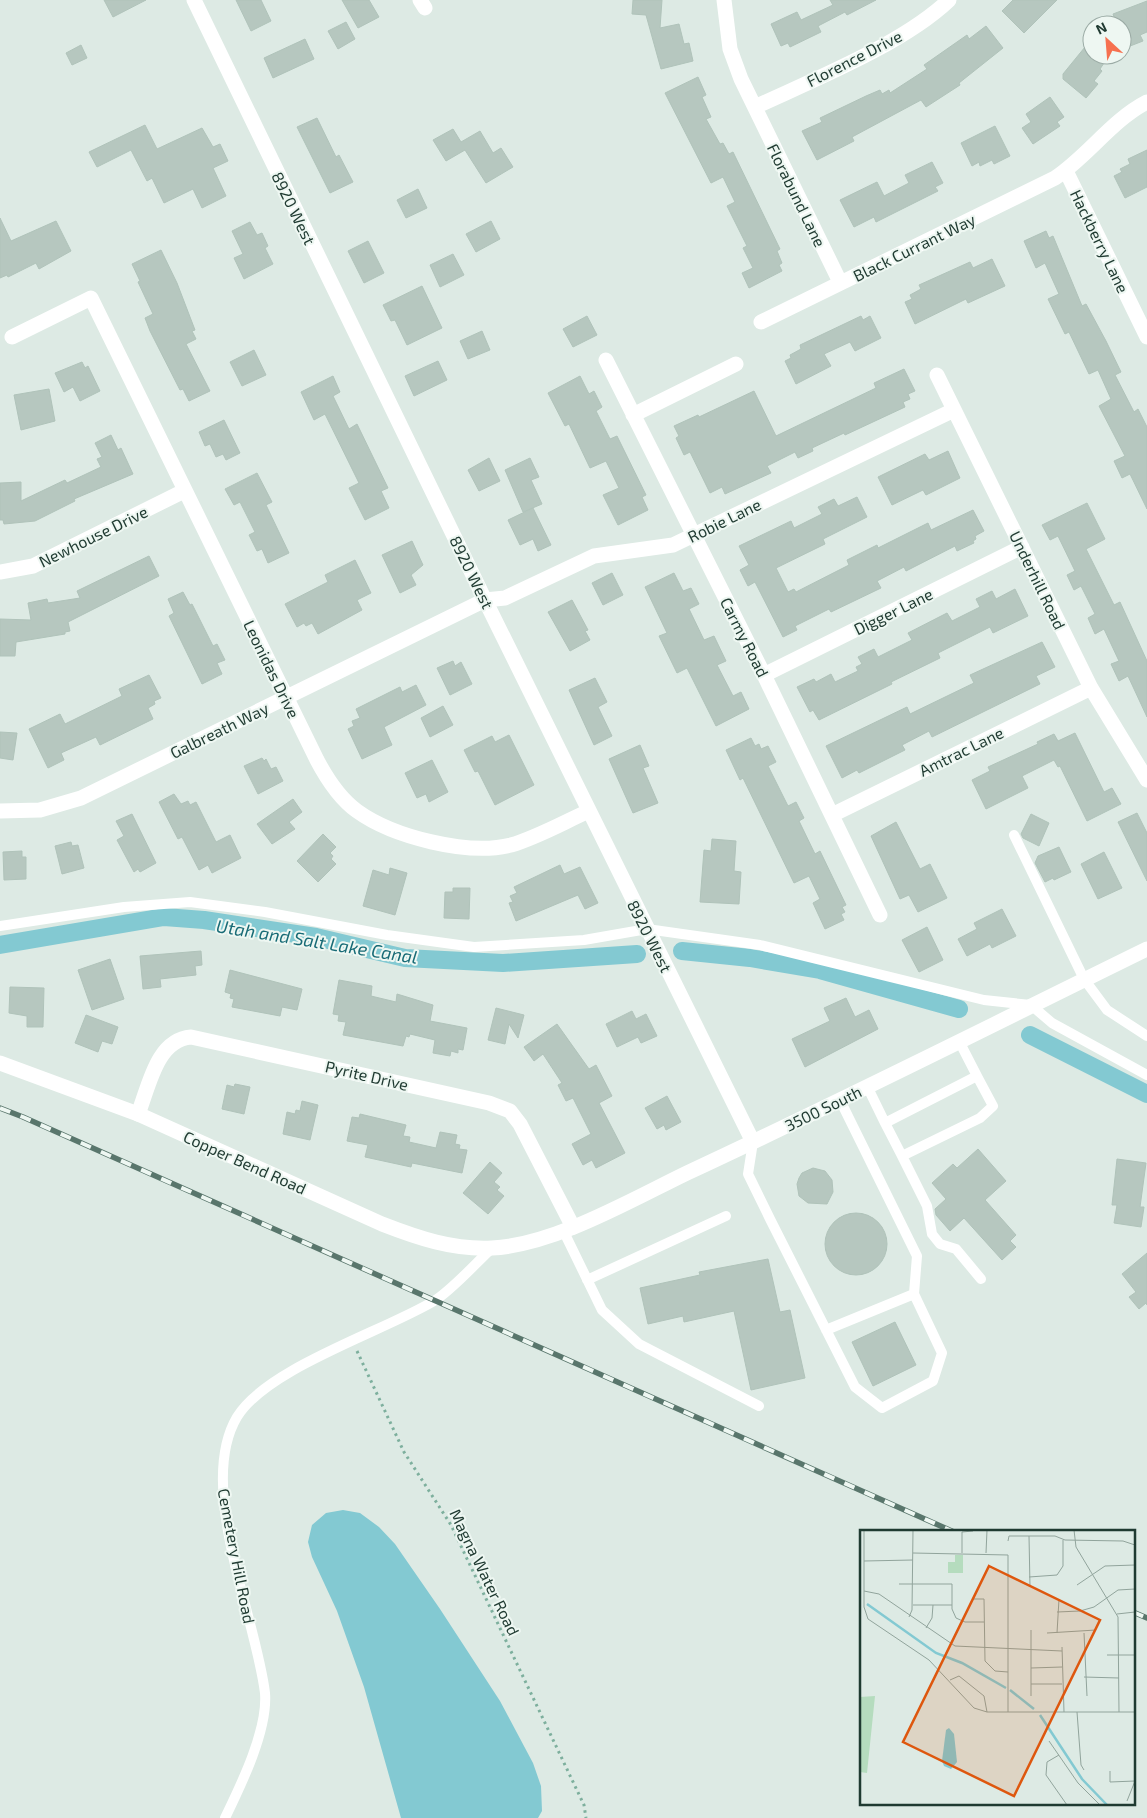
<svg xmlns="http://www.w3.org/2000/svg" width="1147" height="1818" font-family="'Exo 2',sans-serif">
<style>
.water{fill:#83c9d2}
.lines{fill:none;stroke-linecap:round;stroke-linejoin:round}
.canal{stroke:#83c9d2;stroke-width:18}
.building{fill:#b6c7bf;stroke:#b0c3ba}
.path{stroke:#7daf9d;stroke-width:3;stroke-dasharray:2.5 4;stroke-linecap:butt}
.service{stroke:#fff;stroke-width:10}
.minor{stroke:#fff;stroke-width:15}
.tertiary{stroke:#fff;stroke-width:15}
.rail-casing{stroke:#59766c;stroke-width:5.5}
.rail{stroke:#eef7f2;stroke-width:4;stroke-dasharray:11;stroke-linecap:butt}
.labels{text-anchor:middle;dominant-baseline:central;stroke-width:4;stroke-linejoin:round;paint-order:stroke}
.street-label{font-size:16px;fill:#1f3a31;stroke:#eef7f2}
.water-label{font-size:18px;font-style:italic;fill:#186b76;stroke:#eef7f2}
.inset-river{fill:none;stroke:#83c9d2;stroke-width:2.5}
.inset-road{fill:none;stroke:#91a49c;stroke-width:1}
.view{fill:#de570e;fill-opacity:0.15;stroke:#de570e;stroke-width:2.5}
.inset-edge{fill:none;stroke:#1f3a31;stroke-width:2.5}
</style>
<rect width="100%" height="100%" fill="#ddeae4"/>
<path class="water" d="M343,1510L360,1513L379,1527L395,1544L440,1609L500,1701L533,1763L541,1786L542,1811L538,1818H401L364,1687L337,1611L312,1557L308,1542L312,1525L326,1513Z"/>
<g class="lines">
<path class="canal" d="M0,945L164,917L204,920L316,937L405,958L503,963L637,954
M682,951L750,958L820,970L959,1009
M1030,1035L1147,1094"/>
</g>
<path class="building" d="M104,0H146L113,17Z
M236,0H261L271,21L251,31Z
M342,0H369L379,17L358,28Z
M633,0H662L660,28L679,24L684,44L689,43L693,61L661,69L646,15L632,14Z
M830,0H876L847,15L845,12L818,26L821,32L790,47L788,43L781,46L771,24L797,12L801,20L833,5Z
M1013,0H1057L1024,33L1002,11Z
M1147,1V32L1140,35L1143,41L1125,48L1122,40V25H1117L1113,14Z
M346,22L355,39L338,49L328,31Z
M986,26L1003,48L959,83L960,85L926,107L921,100L852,137L854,141L817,160L802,131L822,122L820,118L866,96L880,90L882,94L889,90L890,93L927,69L924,65L967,35L969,39Z
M305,39L314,59L273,78L264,58Z
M81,45L87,58L72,65L66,53Z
M1085,47L1104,63L1100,69L1102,71L1094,81L1098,84L1086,98L1063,79V74Z
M698,77L706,95L702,97L711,117L706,119L720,144L723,143L729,154L733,152L780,249L777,251L782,263L779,265L782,271L749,288L742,273L753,268L743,248L747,246L727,206L735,202L723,177L711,183L665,93Z
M1050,97L1064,117L1057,122L1060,126L1033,144L1022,128L1031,122L1026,114Z
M317,118L336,157L339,155L353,182L330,193L297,127Z
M145,125L157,149L202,128L213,147L220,144L228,161L213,168L226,196L202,208L193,189L164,203L152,178L147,181L131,150L97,167L89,152Z
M995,126L1010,156L994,164L992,160L980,166L979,162L972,166L961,143Z
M453,129L461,142L480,131L493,153L501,148L513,167L486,183L465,150L446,161L433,140Z
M1147,150V187L1125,198L1114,176L1122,172L1120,169L1130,164L1128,159Z
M932,162L943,183L935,187L938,191L876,222L874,217L854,227L840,200L877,182L884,196L909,183L905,175Z
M418,189L427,208L406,218L397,200Z
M0,218L11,241L56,221L71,251L39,269L36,263L8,277L7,275L0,278Z
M491,221L500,239L476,252L466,234Z
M250,222L257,235L262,233L268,246L265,248L273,264L244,279L234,258L243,254L232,231Z
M1046,231L1049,238L1053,236L1082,306L1086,304L1106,341L1121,372L1115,375L1134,412L1138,409L1147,427V509L1130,474L1122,478L1114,461L1125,456L1099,406L1111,399L1098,370L1089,374L1069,332L1065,334L1048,299L1059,294L1045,263L1036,268L1024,241Z
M368,241L384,273L364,283L348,251Z
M161,250L177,283L195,330L192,331L196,339L186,344L210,391L189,401L183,389L180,390L150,331L145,318L153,314L138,282L140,281L132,264Z
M453,254L464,275L440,287L430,265Z
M992,259L1005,286L968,303L966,299L915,324L905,302L912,299L910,295L921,289L919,285L970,262L973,268Z
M422,286L442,328L407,345L395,320L391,321L383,305Z
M587,316L597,335L573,347L563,329Z
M861,316L863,320L870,316L881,338L855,351L850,342L824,354L831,366L796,384L785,361L791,358L790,355L801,349L800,345Z
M482,331L490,350L468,359L460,341Z
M254,350L266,375L242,386L230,362Z
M438,361L447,380L414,396L405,376Z
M82,362L85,368L88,366L100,391L80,401L73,387L64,392L55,373Z
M904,369L915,391L908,394L910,399L903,402L905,407L845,435L844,433L812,448L813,451L798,458L795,452L767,466L771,473L725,494L722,487L710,493L690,452L684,455L676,438L679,436L674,426L698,415L699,417L754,391L776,436L876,388L874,383Z
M333,376L340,392L333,396L349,429L357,424L388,488L381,491L389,508L365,520L349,488L359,483L325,414L314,420L301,392Z
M580,376L589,394L594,391L602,407L596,411L610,439L617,436L646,495L642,497L648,510L618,525L603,495L619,488L606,461L590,468L569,424L565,426L548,393Z
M49,389L55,421L21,430L14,395Z
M224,420L240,453L226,460L223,454L216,457L210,444L205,446L199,432Z
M111,435L118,450L121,448L133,474L74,499L75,501L35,521L4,524L3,520H0V483L21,482V501L65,480L67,483L101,467L97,459L102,457L95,443Z
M948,451L960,478L926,495L923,490L892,505L878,477L925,454L929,460Z
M489,458L500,481L479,491L468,470Z
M530,458L539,477L531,480L542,504L523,512L505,470Z
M257,473L272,502L266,505L289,553L268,563L262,549L257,551L249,535L255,532L240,502L234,505L225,489Z
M857,497L867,517L823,539L825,544L776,568L788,592L794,589L796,592L849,565L847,560L877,545L878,548L928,523L931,530L973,510L984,531L975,536L976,539L973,541L974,543L957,551L955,546L906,571L904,567L877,581L881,588L831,612L829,609L795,626L797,630L783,637L755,582L748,586L740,570L749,565L739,546L791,521L794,528L822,514L818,507L834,499L838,506Z
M1087,503L1105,539L1086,549L1114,605L1120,602L1147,661V717L1128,676L1119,681L1111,664L1119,661L1104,629L1095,634L1088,618L1095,614L1081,586L1074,590L1067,575L1075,571L1058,536L1050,540L1042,525Z
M533,508L551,545L538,551L533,539L520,545L508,520Z
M412,541L423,565L411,575L416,585L400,593L382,555Z
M149,556L159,576L68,622L70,631L65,632V634L16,642L15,656H0V619L31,620L28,603L47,599L48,603L80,598L77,591Z
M355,560L371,593L357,600L362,610L318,634L312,623L306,626L304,623L297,627L285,604L328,582L325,575Z
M612,573L623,595L603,605L592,583Z
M674,573L683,591L691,588L699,604L689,609L704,640L714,636L726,661L717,665L733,696L741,692L749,709L716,726L687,668L677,673L659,636L667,633L645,587Z
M1015,589L1028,616L993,633L990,627L938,653L940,658L891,682L892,684L819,720L813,710L810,712L797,687L814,679L816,682L831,674L835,682L858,671L856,667L862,664L858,657L874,649L878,657L912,640L908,633L947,613L952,621L980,607L976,599L992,591L996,599Z
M183,592L190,605L192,604L213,646L217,644L225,660L217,663L222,674L202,684L169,616L174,613L168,599Z
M572,600L588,630L585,631L590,640L570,651L548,612Z
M1042,642L1055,667L1036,676L1040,684L932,737L929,731L902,745L905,750L859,773L857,770L842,778L826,746L907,707L910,714L974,683L970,675Z
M453,661L455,666L461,662L472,684L450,695L437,668Z
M149,675L161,698L154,701L155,704L148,708L153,719L100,745L96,737L61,753L64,760L48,768L29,729L60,714L65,724L122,696L119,689Z
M595,678L607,702L598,707L612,736L594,745L569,690Z
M416,685L426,705L384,727L392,745L362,759L348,729L354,726L352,721L360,718L356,709L400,687L402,692Z
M443,706L453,725L430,737L421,718Z
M0,732L17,733L13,760L0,758Z
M1075,733L1104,792L1112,788L1121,804L1087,821L1060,766L1058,767L1054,760L1022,776L1028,788L986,809L972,780L990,771L988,767L1038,744L1037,742L1054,734L1058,741Z
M509,735L534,785L495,805L478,771L475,772L464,750L492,736L495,742Z
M751,738L755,746L759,744L761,749L768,746L776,762L768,766L788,806L796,802L804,818L799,821L815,854L820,851L846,905L842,907L845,912L841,914L844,920L825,929L813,903L820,899L809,876L794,883L743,778L740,780L726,750Z
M640,745L649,766L643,768L658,803L633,813L609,759Z
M262,758L264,761L266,759L271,769L276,767L283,781L258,794L244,766Z
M432,760L448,792L429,802L426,794L417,798L405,773Z
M174,794L181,804L188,801L190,805L196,802L216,842L230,835L241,858L212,873L208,865L199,870L182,837L178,839L159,802Z
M293,799L302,812L289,822L295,829L272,844L257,824Z
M1137,813L1147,833V881L1118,822Z
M132,814L156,863L140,872L138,869L134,872L117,840L124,836L116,821Z
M1031,814L1049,823L1039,846L1023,838L1021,834Z
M896,822L920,869L930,864L947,898L918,912L909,895L900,899L871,836Z
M323,834L336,847L330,853L333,856L331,859L336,864L318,882L297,861Z
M712,839L736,841L734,871L741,872L739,904L700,902L704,850L711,851Z
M71,842L72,846L78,845L84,868L62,874L55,846Z
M1059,847L1071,872L1054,880L1053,878L1045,882L1035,863L1038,856Z
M22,851V857H26V879L4,880L3,852Z
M1104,852L1122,888L1098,899L1081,864Z
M560,865L564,874L580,867L598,903L585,909L578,895L516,921L509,903L513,902L510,896L517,893L514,887Z
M390,868L407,873L395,915L363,906L373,870L389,875Z
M453,888H470L469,919L444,918L445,892H453Z
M1002,909L1016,936L992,948L990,944L967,956L958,939L977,929L974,923Z
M927,927L943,960L919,972L902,940Z
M201,951L202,965L195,966L196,975L160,979L161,987L143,989L140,956Z
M110,959L124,999L92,1010L78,970Z
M230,970L302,989L297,1010L282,1007L280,1016L232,1007L234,999L230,998L231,994L225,992Z
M339,980L372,986L371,996L396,1002L397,994L433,1005L430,1021L467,1028L463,1050L458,1049V1053L451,1051L450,1056L433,1053L435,1040L410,1034L409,1037L406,1036L403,1046L343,1035L346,1022L338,1021L339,1015L333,1014Z
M10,987L44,988L43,1027H27V1016L9,1013Z
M846,998L855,1017L869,1010L878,1029L805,1067L792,1039L830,1021L824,1008Z
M496,1008L524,1015L518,1038L509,1024L505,1044L488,1040Z
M632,1011L636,1019L646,1014L657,1036L641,1043L638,1037L617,1047L606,1024Z
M86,1015L118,1027L112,1044L102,1041L98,1052L75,1043Z
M557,1024L589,1069L596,1065L612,1096L599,1103L625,1153L596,1168L592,1160L583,1165L572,1144L591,1134L573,1098L566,1101L558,1085L562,1083L543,1054L534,1061L524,1047Z
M235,1084L250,1087L244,1114L222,1109L227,1085L234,1087Z
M667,1096L681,1122L666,1130L664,1125L657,1129L645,1108Z
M302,1101L318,1105L310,1140L283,1134L287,1112L295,1114L296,1110L300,1111Z
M360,1114L406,1125L403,1136L410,1137L409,1142L436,1148L440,1132L457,1135L455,1144L460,1145L459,1149L467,1150L462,1173L412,1163L411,1167L365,1157L368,1145L347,1141L352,1117L359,1118Z
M978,1149L1006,1181L985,1200L1016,1235L1010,1241L1016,1247L1002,1260L964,1218L950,1231L936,1215L935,1209L946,1199L932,1183L953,1164L957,1168Z
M1117,1159L1146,1163L1140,1207H1144L1141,1227L1114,1223L1117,1205H1112Z
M490,1162L502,1173L494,1182L500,1187L497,1190L504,1196L488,1214L463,1193Z
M813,1168L825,1171L832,1180L833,1192L827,1204L808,1203L799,1196L797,1184L799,1178L802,1173Z
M825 1244a31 31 0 1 1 62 0a31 31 0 1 1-62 0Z
M1147,1253V1305L1146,1303L1139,1309L1129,1297L1136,1292L1122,1274Z
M768,1259L780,1312L790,1310L805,1378L751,1390L734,1311L684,1322L683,1316L648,1324L640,1288L700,1275L699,1272Z
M895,1322L916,1365L873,1386L852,1342Z"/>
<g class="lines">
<path class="path" d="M357,1351L404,1452L451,1525L584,1805L586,1818"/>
<path class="service" d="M1014,835L1084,979L1107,1010L1147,1036
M0,926L124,907L190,902L265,912L387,935L474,947L584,940L647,929L760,945L984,1000L1031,1005L1052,1023L1147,1075
M867,1086L885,1123L977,1076L959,1041
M885,1123L902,1156L980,1118L993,1106L977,1076
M753,1142L748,1174L770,1219L855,1387L882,1408L933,1381L942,1353L914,1294L917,1256L840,1100
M902,1156L927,1206L932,1234L940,1244L956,1249L981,1279
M563,1230L602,1310L639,1344L759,1406
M587,1280L726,1216
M826,1330L914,1294
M225,1818C241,1785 268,1730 265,1693C256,1617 196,1486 237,1417C267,1368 382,1332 434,1301C452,1290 476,1263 492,1248"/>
<path class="minor" d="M194,0L485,600L753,1142
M420,0L425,8
M724,0L730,49L741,79L840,282
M755,107C813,80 903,44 949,0
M1066,171L1147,337
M761,322L1055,178C1088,156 1112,120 1147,102
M12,337L91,298L317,760C327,779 339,798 357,811C393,837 468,856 511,845C538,837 564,822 589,811
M606,360L764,675L880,915
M937,375L1091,688L1147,780
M633,415L736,364
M0,572L33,566L184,491
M764,675L1022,547
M0,811L40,810L81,798L485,600L505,598L594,556L673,545L954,410
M832,815L1091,688
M138,1114C149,1087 156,1040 191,1037L489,1103L510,1111L520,1124L573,1227"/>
<path class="tertiary" d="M0,1063L138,1114L382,1224C418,1238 453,1250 492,1248C554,1245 631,1200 687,1173C842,1101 994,1024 1147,949"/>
<g class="rail-casing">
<path id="rail" d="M0,1108L23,1117L954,1532
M1133,1612L1147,1618"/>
</g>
<use href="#rail" class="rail"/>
</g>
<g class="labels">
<g class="street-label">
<text transform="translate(854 58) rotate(-27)">Florence Drive</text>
<text transform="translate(797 195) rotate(64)">Florabund Lane</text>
<text transform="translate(294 208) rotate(64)">8920 West</text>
<text transform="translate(1100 241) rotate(64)">Hackberry Lane</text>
<text transform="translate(914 247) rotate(-26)">Black Currant Way</text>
<text transform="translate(724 520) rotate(-26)">Robie Lane</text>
<text transform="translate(93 536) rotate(-26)">Newhouse Drive</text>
<text transform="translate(472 572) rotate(64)">8920 West</text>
<text transform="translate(1038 580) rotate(64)">Underhill Road</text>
<text transform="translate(893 611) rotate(-26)">Digger Lane</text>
<text transform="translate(745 637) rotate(63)">Carmy Road</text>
<text transform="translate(272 669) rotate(64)">Leonidas Drive</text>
<text transform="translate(219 730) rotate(-26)">Galbreath Way</text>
<text transform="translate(961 751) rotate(-26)">Amtrac Lane</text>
<text transform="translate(650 936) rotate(63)">8920 West</text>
<text transform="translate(367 1075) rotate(13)">Pyrite Drive</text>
<text transform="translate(823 1108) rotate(-26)">3500 South</text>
<text transform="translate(245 1162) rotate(24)">Copper Bend Road</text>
<text transform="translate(237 1556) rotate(79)">Cemetery Hill Road</text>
<text transform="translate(485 1572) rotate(64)">Magna Water Road</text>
</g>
<g class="water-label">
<text transform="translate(317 941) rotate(9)">Utah and Salt Lake Canal</text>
</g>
</g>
<g transform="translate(860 1530)">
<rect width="275" height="275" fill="#ddeae4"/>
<path d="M95,25H103V43H88V32H95ZM15,166L7,243L0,242V167Z" fill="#b5dcbe"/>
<path d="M89,198L94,204L97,232L91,239L84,236L82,231L86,200Z" fill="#83c9d2"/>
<path class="inset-river" d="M7,74L76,123L102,133L146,158M150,160L174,179M180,185L222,249L247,275"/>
<path class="inset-road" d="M4,0V77L8,89L69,130L114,178L127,182H275M214,0L216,17L258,87L259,182M169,6L170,57M148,11L149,6H195L205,10L263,11L275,15M53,23L148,25V182M102,23V2L113,1M126,23L127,0M4,31L53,30M169,47L197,45L203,36V10M39,54H92V79L96,88L105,92H124M217,55L245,36L275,35M4,61L19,64L95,116L202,121M114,69H124L125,131L135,141L148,142M53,75H92M197,82L220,81L234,77L258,60L275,59M257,84L275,82M49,87L52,80L53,0M66,98L72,88L73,75M171,100V166M187,103L236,100M197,103L199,69M224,103L227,166M202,117L204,182M247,125H275M171,138L202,137M224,147L259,148M90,150L99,146L124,166L127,182M171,154H202M217,182L221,235L224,240M189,211L218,253L240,275M199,225L187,232L186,245L207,275M250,241V252L275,251L267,271"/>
<path class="view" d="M129,36L240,90L154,266L43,212Z"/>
<rect width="275" height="275" class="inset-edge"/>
</g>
<g transform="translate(1107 40) rotate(334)"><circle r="24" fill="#eef7f2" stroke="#9baba5"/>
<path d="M0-4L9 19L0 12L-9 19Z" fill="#f6704f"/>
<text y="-8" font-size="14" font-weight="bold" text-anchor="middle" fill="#1f3a31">N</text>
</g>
</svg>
